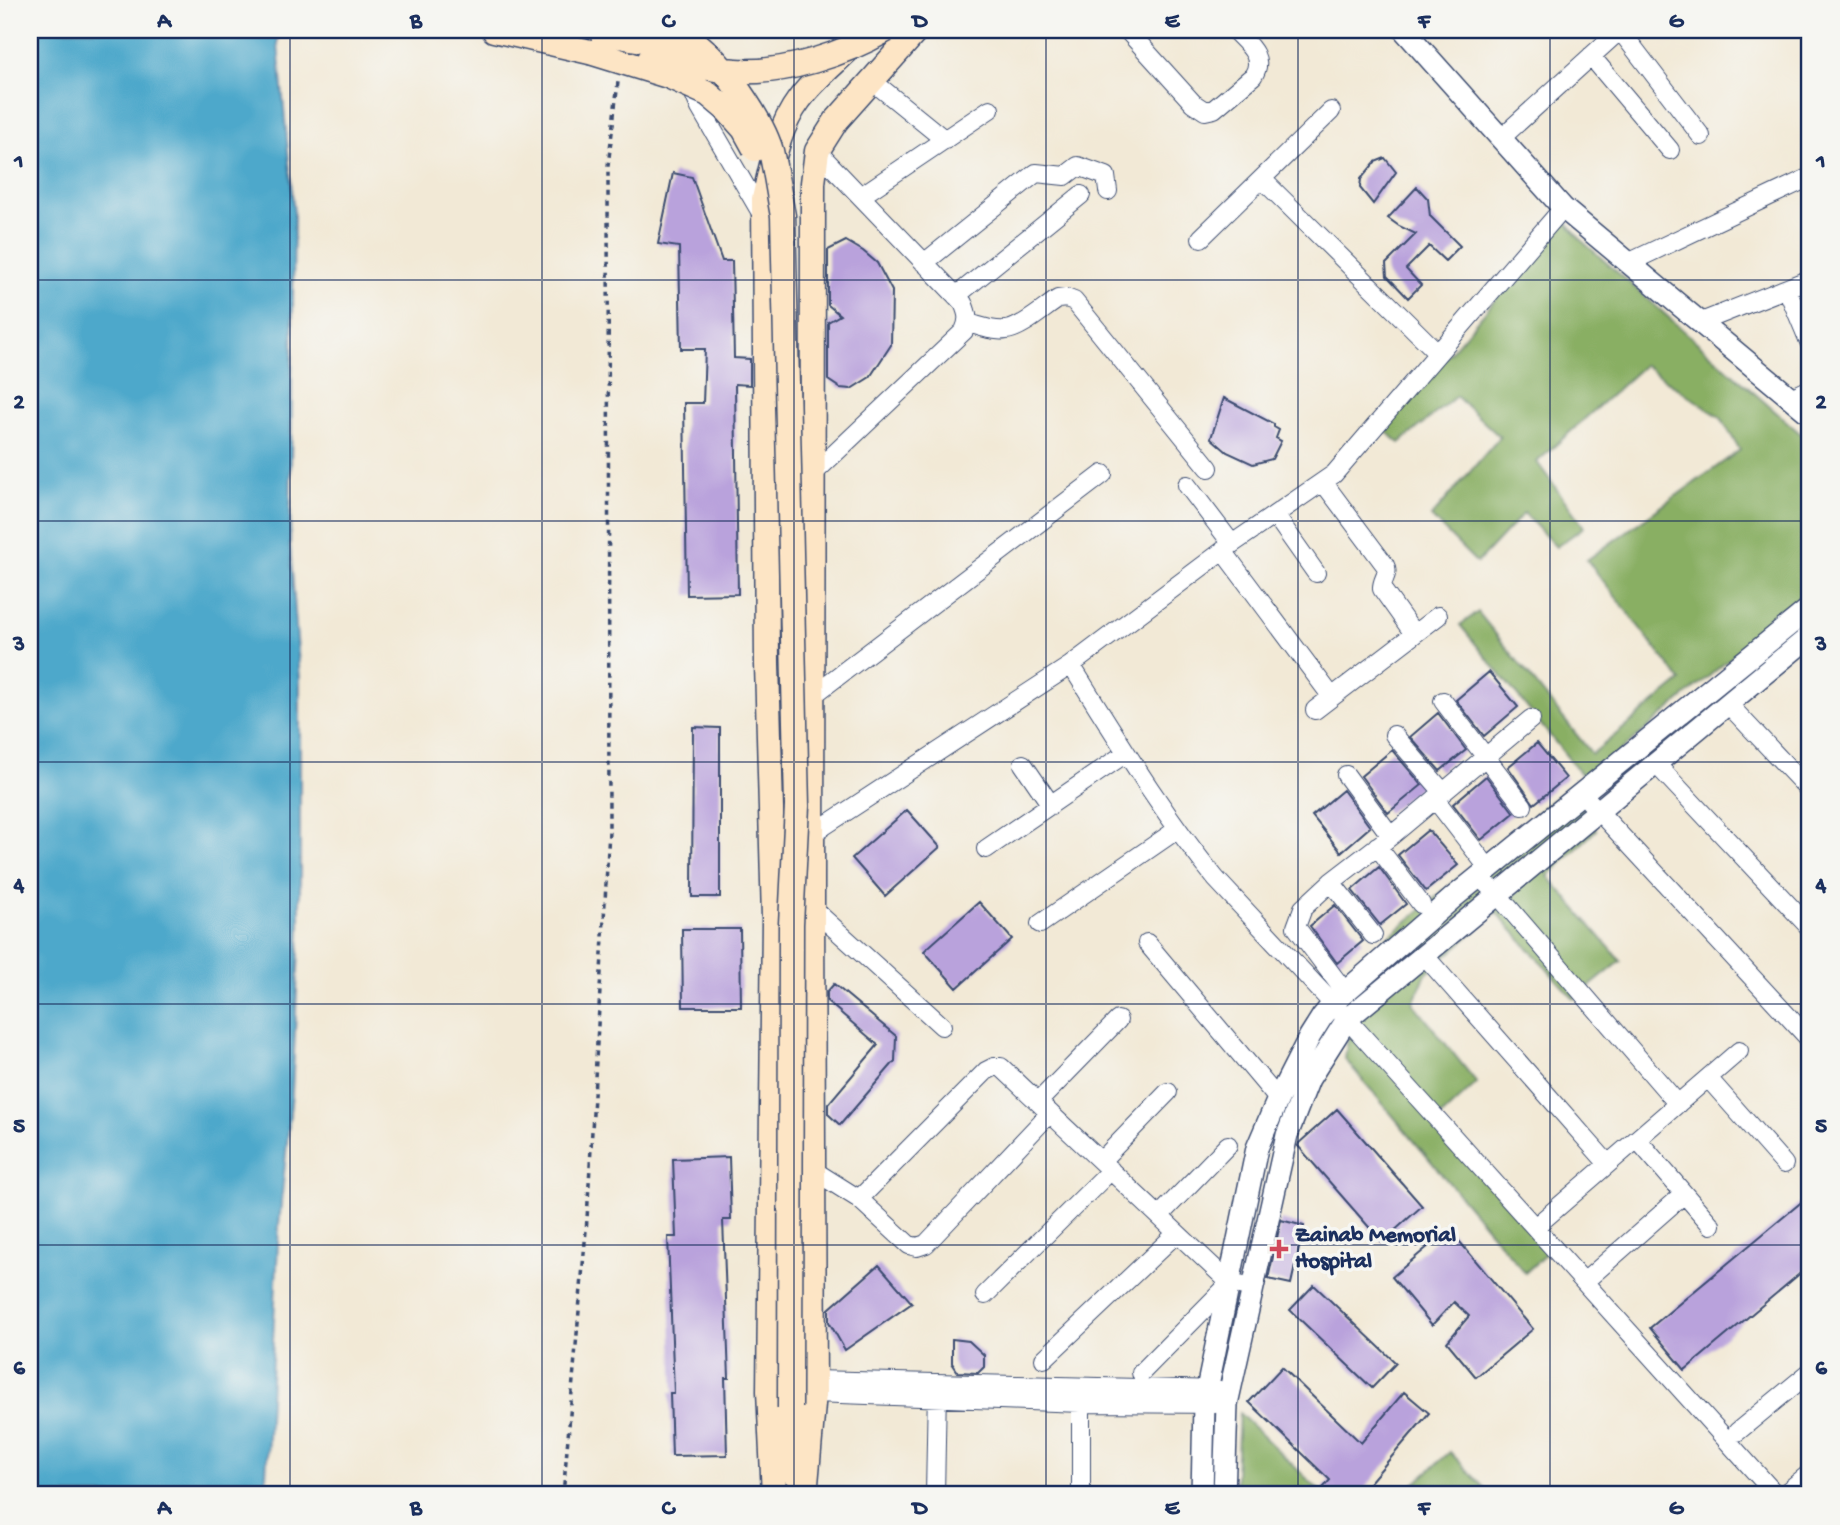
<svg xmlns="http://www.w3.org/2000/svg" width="1840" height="1525" font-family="'Gochi Hand',sans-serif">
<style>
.forest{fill:#89af64;stroke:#526f61;stroke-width:2}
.water{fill:#4ea8cb;stroke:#346c94;stroke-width:2}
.building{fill:#b9a2dc}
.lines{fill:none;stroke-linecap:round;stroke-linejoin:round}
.minor-casing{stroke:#3b4b70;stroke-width:20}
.tertiary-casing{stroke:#3b4b70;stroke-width:24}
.secondary-casing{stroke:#3b4b70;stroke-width:27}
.path{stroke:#3b4b70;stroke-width:3.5;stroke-dasharray:5 5;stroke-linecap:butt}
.minor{stroke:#fff;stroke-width:18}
.tertiary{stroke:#fff;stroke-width:21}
.secondary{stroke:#fde5c5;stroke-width:24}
.secondary-bridge-casing{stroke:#3b4b70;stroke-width:27;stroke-linecap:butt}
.secondary-bridge{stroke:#fde5c5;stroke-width:24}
.grid{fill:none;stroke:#1b2f5e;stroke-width:2;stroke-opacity:0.55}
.poi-dot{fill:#d1495b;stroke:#f6f6f2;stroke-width:2.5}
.labels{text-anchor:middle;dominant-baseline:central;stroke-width:7;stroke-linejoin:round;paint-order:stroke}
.poi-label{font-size:23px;font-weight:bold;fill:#1b2f5e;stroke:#f6f6f2;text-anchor:start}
.neatline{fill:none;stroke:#1b2f5e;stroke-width:2.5}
.grid-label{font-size:23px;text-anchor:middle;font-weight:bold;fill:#1b2f5e}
</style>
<rect width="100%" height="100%" fill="#f6f6f2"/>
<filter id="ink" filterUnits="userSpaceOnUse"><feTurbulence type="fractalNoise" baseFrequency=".0143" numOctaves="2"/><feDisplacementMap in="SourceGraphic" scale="14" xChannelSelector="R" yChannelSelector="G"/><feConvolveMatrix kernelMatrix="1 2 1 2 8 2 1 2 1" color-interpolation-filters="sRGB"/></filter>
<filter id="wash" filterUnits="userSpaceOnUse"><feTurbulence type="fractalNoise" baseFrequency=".00686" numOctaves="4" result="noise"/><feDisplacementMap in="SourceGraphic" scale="28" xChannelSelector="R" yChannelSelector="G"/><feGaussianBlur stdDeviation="1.57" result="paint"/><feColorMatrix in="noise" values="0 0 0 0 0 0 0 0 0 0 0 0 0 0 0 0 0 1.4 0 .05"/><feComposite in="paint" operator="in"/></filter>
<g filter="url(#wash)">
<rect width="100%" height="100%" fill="#f2e9d6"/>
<path class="forest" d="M1564,219L1582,241L1810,442V591L1586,780L1460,625L1478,612L1592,754L1681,681L1587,560L1740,450L1721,418L1644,365L1537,462L1584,527L1556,547L1524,513L1477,563L1431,517L1500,437L1456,396L1400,443L1384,430Z
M1573,783L1596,830L1548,876L1621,961L1574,999L1496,912L1426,974L1413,1003L1477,1083L1435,1122L1549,1251L1525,1273L1345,1059L1359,961Z
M1239,1413L1324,1495H1235Z
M1450,1452L1491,1495H1402Z"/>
<path class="water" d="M30,30H278V45L294,214L290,545L300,680V928L292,1092L279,1225L265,1495H30Z"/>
<g id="blocks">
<path class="building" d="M1385,158L1396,172L1373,204L1360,188L1361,179L1375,162Z
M673,173L692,177L722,261H732L734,358L750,359V385L735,384L738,594L687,595L684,403H703L705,349H681L679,247L658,244Z
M1417,187L1428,199L1430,216L1460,246L1445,261L1429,246L1406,269L1421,285L1408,298L1387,276L1386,264L1416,234L1399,226L1388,218Z
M846,241L863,251L877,263L892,291L891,345L870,377L851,389L840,388L828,380V322L840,315L828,305V250Z
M1224,398L1274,424V427L1279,430L1276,438L1281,441L1272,459L1253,464L1227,452L1211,438Z
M1489,672L1518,707L1484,736L1456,700Z
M1438,713L1466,750L1440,771L1410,737Z
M693,727L720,728V897H692Z
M1537,743L1566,778L1534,804L1508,767Z
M1392,750L1422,785L1388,813L1361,776Z
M1486,776L1514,813L1481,840L1453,804Z
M1343,790L1370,827L1341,852L1312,816Z
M907,810L940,847L885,896L852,858Z
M1428,830L1458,865L1426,891L1398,855Z
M1379,867L1406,904L1380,925L1352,890Z
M979,902L1012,939L957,988L924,951Z
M1335,905L1363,941L1337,963L1310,926Z
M682,929H740L741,1007H683Z
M834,984L896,1036L895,1061L840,1125L828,1114V1104L878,1045L827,1001V992Z
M1337,1109L1422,1206L1382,1242L1298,1146L1299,1143Z
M729,1157L731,1220H723L729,1378H725L727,1455L672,1456L670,1393H674L668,1237H676L673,1159Z
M1810,1195V1265L1685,1370L1650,1328Z
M1281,1220L1304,1226L1291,1284L1268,1279Z
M1449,1229L1533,1329L1476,1377L1447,1342L1469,1316L1454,1302L1432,1325L1392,1277Z
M879,1265L912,1303L845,1350L829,1322V1309Z
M1314,1285L1396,1363L1372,1388L1290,1310Z
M952,1339L969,1341L984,1355V1367L978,1373L958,1372L952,1363Z
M1282,1367L1361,1443L1404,1392L1429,1413L1359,1495H1332L1323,1488L1330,1480L1249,1402Z"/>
</g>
</g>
<g filter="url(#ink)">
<use href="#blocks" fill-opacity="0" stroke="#3b4b70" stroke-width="2"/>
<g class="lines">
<g class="minor-casing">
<path id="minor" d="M1127,30L1193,103L1205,111L1214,109L1253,76C1266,57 1246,43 1234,30
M1620,30L1701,136
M1591,56L1670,150
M688,80L700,108L764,218
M871,80L945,140
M1501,138L1620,30
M1262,179L1438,353
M861,196L990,109
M1201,238L1331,111
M924,263L1036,173L1065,176L1078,166L1106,176L1108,191
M1628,263L1810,177
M1787,289L1810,344
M956,296L1081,195
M1701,322L1810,279
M968,323C980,326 993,332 1006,330C1021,329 1044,308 1058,299L1066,298L1074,301L1209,468
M1791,398L1810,389
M813,474L964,331C969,320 968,314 963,303L817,151
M1323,482L1385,565C1390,574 1381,580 1382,589L1414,634
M1187,485L1232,544
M1275,515L1316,573
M1223,551L1332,697
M1071,665C1117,738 1162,813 1216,879L1347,1019L1776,1495
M812,696L1103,474
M1443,701L1523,806
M1728,704L1810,791
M1315,710L1438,616
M1394,735L1443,792
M1023,764L1051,805
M1656,764L1810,928
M1346,775L1391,836
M1435,799L1489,869
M1589,801L1810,1040
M812,834L1071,665L1232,544L1334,474L1563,208
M1377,846L1421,904
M986,849L1126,753
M1479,877L1497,894L1678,1104
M1331,882L1373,935
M812,908L942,1026
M1040,924L1178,829
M1147,943L1278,1099
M1424,955L1608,1164
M1345,992L1296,927L1303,908L1331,882L1391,836L1531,719
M1708,1078L1784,1164
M1038,1102L1118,1020
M1637,1139L1711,1225
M1101,1161L1168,1092
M813,1170L859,1199L986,1071L994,1067H1001L1230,1283L1253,1288
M859,1199L909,1245L917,1247L926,1244L1050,1113
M1159,1216L1228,1145
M1535,1227L1739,1051
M1584,1282L1684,1194
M985,1295L1111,1170
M1044,1359L1177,1233
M1141,1373L1230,1283
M814,1380L1220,1390
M814,1393L1081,1403L1227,1404
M1737,1432L1810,1372
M1081,1491V1393
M1788,1491L1810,1473
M935,1495L937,1387"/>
</g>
<g class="tertiary-casing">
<path id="tertiary" d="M1404,30L1563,208L1810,414
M1202,1495L1204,1404L1257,1148L1278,1099L1310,1036L1322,1017L1336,1000L1454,897L1810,608
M1224,1495L1227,1404L1287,1135L1309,1079L1347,1019L1810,636"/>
</g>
<g class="secondary-casing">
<path id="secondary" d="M494,30L590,52
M790,1408L795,1474
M774,1495L769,1391L774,918L767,664L764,199C772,165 778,128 799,100C814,79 835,63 853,45
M805,1495L814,1393L812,908L813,183L817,151L836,121L917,30"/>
</g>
<path class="path" d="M563,1495L587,1219L609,831L608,166L618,82"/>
<use href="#minor" class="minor"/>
<use href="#tertiary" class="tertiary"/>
<use href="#secondary" class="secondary"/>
<g class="secondary-bridge-casing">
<path id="secondary-bridge" d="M667,30C677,34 688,38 697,44C723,63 762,120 771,151C776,173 779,195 783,216L797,806L791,924L790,1408
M602,33L688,48
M590,52L668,76L708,94L727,110L744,129L755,149
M650,59C678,63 707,69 736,71C785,74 844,54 886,30"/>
</g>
<use href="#secondary-bridge" class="secondary-bridge"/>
</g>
</g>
<path class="grid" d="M290,30V1495M542,30V1495M794,30V1495M1046,30V1495M1298,30V1495M1550,30V1495M30,280H1810M30,521H1810M30,762H1810M30,1004H1810M30,1245H1810"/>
<path class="poi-dot" d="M1275.5 1238.5h7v7h7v7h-7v7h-7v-7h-7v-7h7z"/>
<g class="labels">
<g class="poi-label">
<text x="1295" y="1236">Zainab Memorial<tspan x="1295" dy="26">Hospital</tspan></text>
</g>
</g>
<rect width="1840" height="1525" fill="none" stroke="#f6f6f2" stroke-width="77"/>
<rect x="38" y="38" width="1763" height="1448" class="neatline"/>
<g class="grid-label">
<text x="164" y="27">A</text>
<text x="416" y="27">B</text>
<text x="668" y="27">C</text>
<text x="920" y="27">D</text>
<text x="1172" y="27">E</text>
<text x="1424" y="27">F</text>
<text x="1676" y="27">G</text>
<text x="19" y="167">1</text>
<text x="1821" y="167">1</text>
<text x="19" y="408">2</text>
<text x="1821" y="408">2</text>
<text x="19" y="650">3</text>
<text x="1821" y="650">3</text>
<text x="19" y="891">4</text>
<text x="1821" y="891">4</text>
<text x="19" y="1132">5</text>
<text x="1821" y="1132">5</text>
<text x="19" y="1374">6</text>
<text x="1821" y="1374">6</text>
<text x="164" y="1514">A</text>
<text x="416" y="1514">B</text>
<text x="668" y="1514">C</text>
<text x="920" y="1514">D</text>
<text x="1172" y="1514">E</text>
<text x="1424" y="1514">F</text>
<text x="1676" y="1514">G</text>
</g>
</svg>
